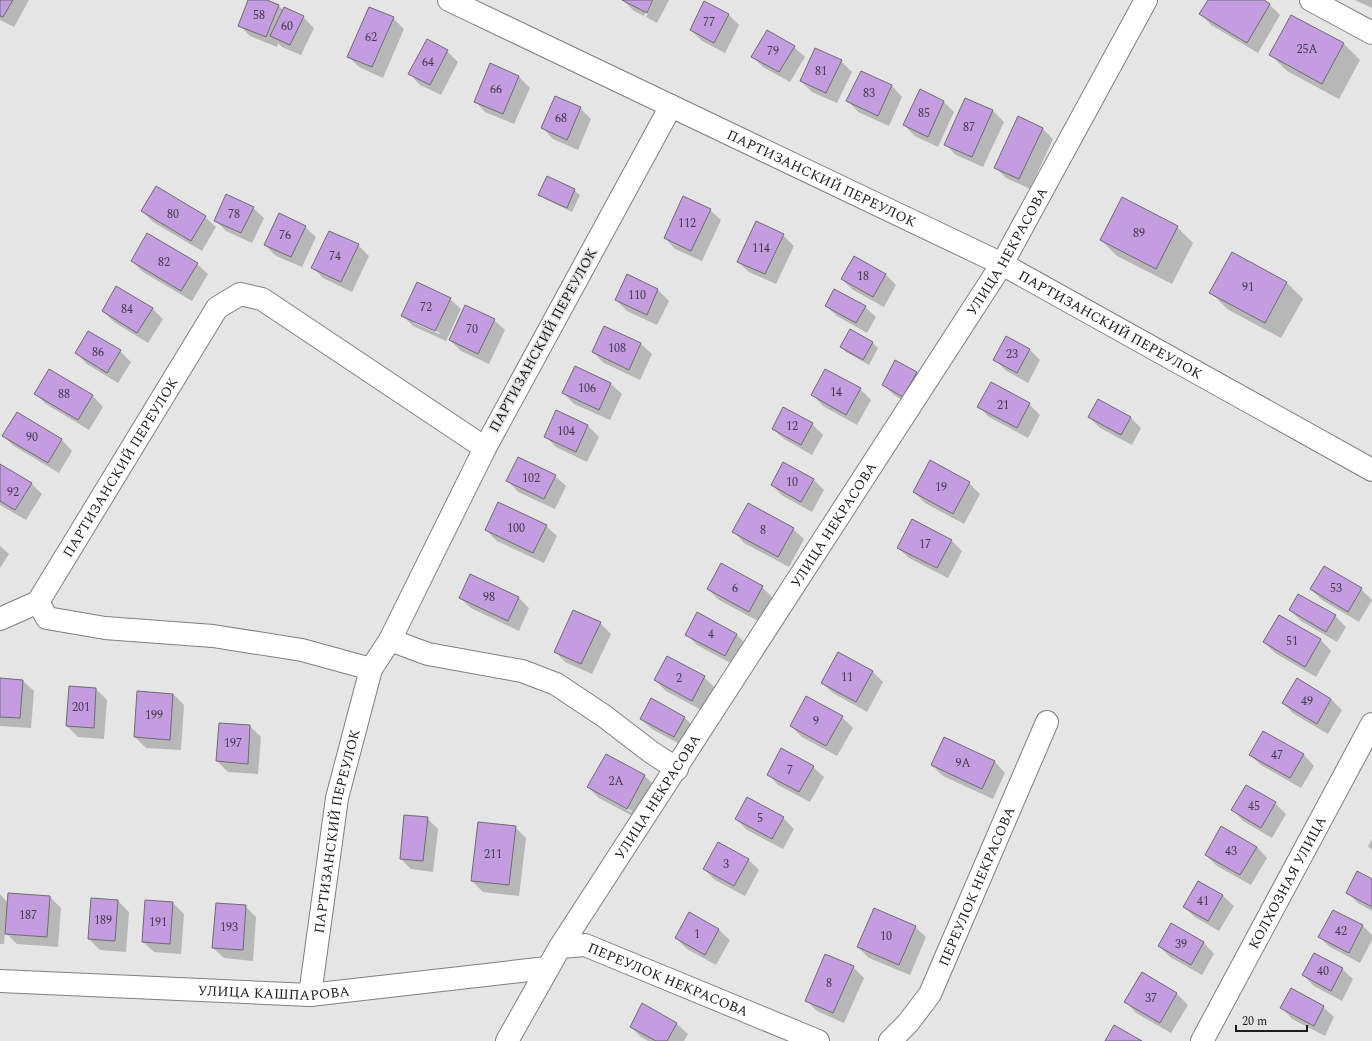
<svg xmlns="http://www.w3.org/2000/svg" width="1372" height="1041" font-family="Spectral,serif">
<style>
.shadow{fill:#0003;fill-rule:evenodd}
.building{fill:#c49ce0;stroke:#6d6d6d}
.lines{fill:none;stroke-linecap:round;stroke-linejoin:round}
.minor-casing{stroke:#7e7f80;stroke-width:24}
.minor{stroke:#fff;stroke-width:22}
.labels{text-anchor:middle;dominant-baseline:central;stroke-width:3.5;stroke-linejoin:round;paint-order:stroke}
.number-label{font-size:12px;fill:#463c4d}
.street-label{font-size:14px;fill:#1c1c1c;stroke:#e5e5e6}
</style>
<rect width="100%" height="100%" fill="#e5e5e6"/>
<path class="shadow" d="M0,0H29L14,27L0,20Z
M249,0H265L278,5L283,10L303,17L314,28L301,55L282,47L278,43L277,47L250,36L239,25Z
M623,0H652L644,16L634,11Z
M654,0H669L657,23L646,17Z
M1209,0H1262L1270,5L1280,15L1258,53L1211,25L1201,14Z
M1355,0H1372V8Z
M728,14L739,25L725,53L702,41L691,30Z
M1292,16L1344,44L1360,60L1339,99L1287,71L1271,55Z
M393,18L404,29L383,78L359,67L349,57Z
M794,47L805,57L790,82L763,67L753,57Z
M447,51L458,62L441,95L420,85L410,74Z
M841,61L852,72L837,103L812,92L801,81Z
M491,64L519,77L530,88L514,124L485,112L475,101Z
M861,72L892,86L902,97L889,126L858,112L848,101Z
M966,99L993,111L1004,122L983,167L956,155L945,144Z
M944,102L954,112L938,147L915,136L904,125Z
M580,108L591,119L578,150L553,139L543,128Z
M1042,128L1053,139L1030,189L1006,178L995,167Z
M574,190L580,195L572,212L545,199L540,194Z
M253,208L264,218L252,243L226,231L215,220Z
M710,210L721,220L702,261L675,249L665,238Z
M142,211L205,217L216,227L202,251L153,222Z
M305,227L316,237L302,267L276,256L265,245Z
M1177,227L1193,243L1172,284L1117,256L1101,240Z
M783,235L794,246L776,284L749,272L738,262Z
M358,245L369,256L352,292L323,278L313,268Z
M1232,253L1287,283L1303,299L1281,338L1227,309L1211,292Z
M132,261L197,264L208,274L192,301L143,272Z
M885,274L896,285L884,307L853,290L842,279Z
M627,276L658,290L669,301L657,325L627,311L616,300Z
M450,299L461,309L446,341L413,326L402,315ZM414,320L440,333L439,334L414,323Z
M826,306L865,307L876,317L867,333L837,316Z
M152,308L163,319L148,343L114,322L103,311Z
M494,320L505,330L489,364L461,351L450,340Z
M605,327L641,344L652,354L640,380L604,363L593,352Z
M850,330L873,343L878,348L869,365L846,352L841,347Z
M1007,337L1030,350L1040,360L1028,383L1005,370L995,359Z
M120,351L131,362L118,383L87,364L76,353Z
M896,362L916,373L927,384L914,407L894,395L883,385Z
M575,367L611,384L622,394L610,420L574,404L563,393Z
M49,370L93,396L103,407L89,430L46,404L35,393Z
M991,383L1029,404L1040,415L1028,438L989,417L978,406Z
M860,389L871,400L857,425L823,406L813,395Z
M556,412L588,426L599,437L587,462L556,447L545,436Z
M17,413L62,440L72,451L59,473L14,446L3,436Z
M1089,417H1130L1141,428L1132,445L1100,428Z
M812,424L823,435L812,455L784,439L773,429Z
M0,465L31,483L42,494L26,520L0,505Z
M555,476L566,486L555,509L518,492L508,481Z
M813,479L824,490L812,512L783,496L772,485Z
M969,483L980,494L964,524L925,503L914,492Z
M546,526L557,536L544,563L497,541L486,530Z
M793,529L804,539L789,567L744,543L734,532Z
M951,540L962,551L948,578L909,558L898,548Z
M0,546L9,554L0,568Z
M722,565L762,587L773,598L760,622L719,600L708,589Z
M1311,589H1361L1372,600L1359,622L1322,600Z
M518,597L529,608L519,631L471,608L460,598Z
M1290,610L1335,616L1346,627L1337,642L1301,621Z
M1279,616L1321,640L1331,651L1316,677L1275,653L1264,642Z
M600,623L611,634L592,674L565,662L555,651Z
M686,634L737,635L747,645L736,666L697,645Z
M667,657L704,677L715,688L703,711L666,691L655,680Z
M872,671L883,682L867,712L833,693L822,683Z
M0,679L23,681L34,691L31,728L0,726Z
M1297,680L1331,699L1342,710L1328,734L1294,714L1283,703Z
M96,689L107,700L104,739L78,737L67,726Z
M138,692L173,694L184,705L181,750L146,748L135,737Z
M842,717L853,728L837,756L802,737L791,726Z
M685,718L695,728L685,747L652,729L641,719Z
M250,726L261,737L258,774L228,772L217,761Z
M1263,732L1304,755L1314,766L1301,788L1261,765L1250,755Z
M606,755L645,776L656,787L638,819L599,798L588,787ZM600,793L632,811L631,812L600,795Z
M995,762L1005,773L993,799L943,776L932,765Z
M813,767L824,777L810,802L778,785L768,774Z
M1275,803L1286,814L1272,838L1243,821L1233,810Z
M427,818L438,829L433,872L411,869L401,859Z
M783,818L794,829L783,849L747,830L736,819Z
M515,827L526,838L519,896L483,892L472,881Z
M1372,839V850L1368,846Z
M1257,847L1267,858L1251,885L1217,866L1206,855Z
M748,859L759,870L745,896L715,880L704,869Z
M1372,880V911L1358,903L1347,892Z
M1199,882L1223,896L1234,906L1219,931L1195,917L1184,907Z
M0,894L8,903L9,894L50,897L61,908L58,947L17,944L5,932L4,944H0Z
M118,901L129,912L126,952L100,950L89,939Z
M173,903L184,914L181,954L154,952L143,942Z
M245,906L256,917L253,961L224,958L213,948Z
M1333,911L1363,926L1372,935V940L1360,963L1330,947L1319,937Z
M690,914L719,930L730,940L716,965L687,949L676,938Z
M915,927L926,937L910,975L869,958L858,947Z
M1204,943L1214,954L1202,975L1170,957L1159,946Z
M853,967L864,978L844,1023L817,1011L806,1000Z
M1342,969L1353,979L1342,1001L1314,986L1303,975Z
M1142,974L1177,994L1188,1005L1171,1033L1136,1013L1126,1002Z
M643,1005L677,1024L688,1034L684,1041H648L641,1037L631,1027Z
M1323,1007L1334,1017L1325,1036L1292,1019L1282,1008Z"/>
<path class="building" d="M0,0H13L3,17L0,16Z
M248,0H267L279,5L266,37L238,26Z
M622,0H653L647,13Z
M1208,0H1264L1270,4L1247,43L1199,14Z
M704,1L729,14L714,43L690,30Z
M284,7L304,16L290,45L270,36Z
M369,7L394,17L372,67L347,57Z
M1291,15L1344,43L1322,84L1269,55Z
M767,30L795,46L779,72L751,57Z
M427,39L448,50L430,85L408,74Z
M815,48L842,60L826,93L800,81Z
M490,63L519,76L503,114L474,102Z
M861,71L892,85L878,116L846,101Z
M920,89L944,101L928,137L903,125Z
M555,96L581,107L567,140L541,128Z
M965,98L993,110L972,157L944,145Z
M1018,116L1043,128L1019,179L994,168Z
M547,176L575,189L567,208L538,195Z
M156,186L206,216L191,241L141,211Z
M226,194L254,207L241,233L214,221Z
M683,196L711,209L691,251L664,238Z
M1122,197L1178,226L1156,269L1100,240Z
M279,213L306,226L291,257L264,245Z
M756,221L784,234L765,274L737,262Z
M329,231L359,244L341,282L311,268Z
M147,233L198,263L181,291L131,261Z
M1232,252L1287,282L1265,323L1209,293Z
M854,256L886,274L873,297L841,279Z
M627,274L658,289L647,315L615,300Z
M417,282L451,298L435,331L401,316Z
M116,286L153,308L137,333L102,311Z
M834,289L866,306L856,323L825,306Z
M465,305L495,319L478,354L449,340Z
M604,326L641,343L629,370L592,352Z
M850,329L873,342L863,360L840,347Z
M88,331L121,350L107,373L75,353Z
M1006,336L1030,349L1017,373L993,360Z
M895,360L917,372L903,397L882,385Z
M575,366L611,383L599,410L562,393Z
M49,369L93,395L78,420L34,394Z
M825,369L861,388L846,415L811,395Z
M991,382L1030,403L1017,428L977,407Z
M1098,399L1131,417L1121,435L1088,417Z
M783,407L813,423L801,445L772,429Z
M556,410L588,425L576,452L544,437Z
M17,412L62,439L48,463L2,436Z
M518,457L556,475L544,499L506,481Z
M930,460L970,482L953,514L913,492Z
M783,462L814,479L801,502L771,485Z
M0,464L32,483L15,510L0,501Z
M498,502L547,525L533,553L485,530Z
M748,503L794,528L778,557L732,532Z
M912,519L952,540L937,568L897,548Z
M721,563L763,586L749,612L707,589Z
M1324,566L1362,588L1348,612L1310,589Z
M470,574L519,597L508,621L459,598Z
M1298,594L1336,615L1326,632L1289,610Z
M573,610L601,622L581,664L554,652Z
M697,612L737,634L725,656L685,635Z
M1279,615L1321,639L1305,667L1263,642Z
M838,652L873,671L856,702L821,683Z
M667,656L705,676L692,701L654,680Z
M0,678L23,680L20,718L0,717Z
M1297,678L1331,699L1317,724L1282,703Z
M69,686L96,688L94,728L66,726Z
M137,691L173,694L170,740L134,737Z
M806,696L843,716L826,746L790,726Z
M651,698L685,717L674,737L640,719Z
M219,723L250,725L248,764L216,761Z
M1263,731L1304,754L1290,778L1249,755Z
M944,737L995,761L982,789L931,765Z
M781,748L814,766L799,792L767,775Z
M606,754L645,775L627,809L587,787Z
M1246,785L1276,802L1261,828L1231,810Z
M747,797L784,817L772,839L735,819Z
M404,815L428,817L423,861L400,859Z
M478,822L516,826L509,885L471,881Z
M1221,826L1257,847L1240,875L1205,855Z
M718,842L749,859L734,886L703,869Z
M1357,871L1372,879V907L1346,893Z
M1198,881L1223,895L1208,921L1183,907Z
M8,893L50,896L47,937L5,934Z
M91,898L118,900L115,941L88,939Z
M145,900L173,902L170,944L142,942Z
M216,903L246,905L243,950L212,948Z
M874,908L916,926L899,965L857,947Z
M1333,910L1363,925L1349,953L1318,937Z
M689,912L719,929L705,955L675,938Z
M1171,923L1204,942L1191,965L1158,946Z
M1314,953L1343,968L1331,991L1302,975Z
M825,954L854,966L833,1013L805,1001Z
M1142,972L1177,993L1160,1023L1124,1002Z
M1291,988L1324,1006L1314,1026L1280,1008Z
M642,1003L677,1023L667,1041H656L630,1027Z
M1114,1025L1142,1041H1105Z"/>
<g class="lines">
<g class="minor-casing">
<g id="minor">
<path id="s1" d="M449,0L1002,264L1372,470"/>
<path d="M1311,0L1372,33"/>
<path d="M671,106L485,448L390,640L428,654L522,671L556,684L604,716L651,752L677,769"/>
<path d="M0,619L38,602"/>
<path id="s2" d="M371,669L302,650L213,636L105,628L47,618L38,602L217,308L240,294L262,299L485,448"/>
<path id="s3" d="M560,947L585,945L818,1041"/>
<path id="s4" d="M0,981L310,995L547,968"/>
<path id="s5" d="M310,995L337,798L371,669L390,640"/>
<path id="s6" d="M507,1041L560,947L1002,264L1146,0"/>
<path id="s7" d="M890,1041L908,1023L930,994L1047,722"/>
<path id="s8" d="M1202,1041L1372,724"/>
</g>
</g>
<use href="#minor" class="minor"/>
</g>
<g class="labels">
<g class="number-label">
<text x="259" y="15">58</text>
<text x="709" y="22">77</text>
<text x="287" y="26">60</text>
<text x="371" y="37">62</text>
<text x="1307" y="49">25А</text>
<text x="773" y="51">79</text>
<text x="428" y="62">64</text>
<text x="821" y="71">81</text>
<text x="496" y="89">66</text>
<text x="869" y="93">83</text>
<text x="924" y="113">85</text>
<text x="561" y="118">68</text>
<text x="969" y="127">87</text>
<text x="173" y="214">80</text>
<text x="234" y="214">78</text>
<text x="687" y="223">112</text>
<text x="1139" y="233">89</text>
<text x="285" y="235">76</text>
<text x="761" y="248">114</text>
<text x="335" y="256">74</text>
<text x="164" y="262">82</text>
<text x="863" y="276">18</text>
<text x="1248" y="287">91</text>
<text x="637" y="295">110</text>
<text x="426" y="307">72</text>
<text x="127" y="309">84</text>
<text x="472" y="329">70</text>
<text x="617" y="348">108</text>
<text x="98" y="352">86</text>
<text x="1012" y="354">23</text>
<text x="587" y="388">106</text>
<text x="836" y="392">14</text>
<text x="64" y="394">88</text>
<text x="1003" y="405">21</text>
<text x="792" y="426">12</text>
<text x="566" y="431">104</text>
<text x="32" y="437">90</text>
<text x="531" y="478">102</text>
<text x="792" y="482">10</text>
<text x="941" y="487">19</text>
<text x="13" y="492">92</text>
<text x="516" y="528">100</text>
<text x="763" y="530">8</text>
<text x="925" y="544">17</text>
<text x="735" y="588">6</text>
<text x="1336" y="588">53</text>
<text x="489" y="597">98</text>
<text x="711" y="634">4</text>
<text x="1292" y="641">51</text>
<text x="847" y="677">11</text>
<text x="679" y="678">2</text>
<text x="1307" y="701">49</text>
<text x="81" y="707">201</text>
<text x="154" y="715">199</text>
<text x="816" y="721">9</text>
<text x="233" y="743">197</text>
<text x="1277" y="755">47</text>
<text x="963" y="763">9А</text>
<text x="790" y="770">7</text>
<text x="616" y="781">2А</text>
<text x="1254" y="806">45</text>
<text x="760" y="818">5</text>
<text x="1231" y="851">43</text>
<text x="493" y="854">211</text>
<text x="726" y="864">3</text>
<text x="1203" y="901">41</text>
<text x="28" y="915">187</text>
<text x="103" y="920">189</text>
<text x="158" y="922">191</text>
<text x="229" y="927">193</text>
<text x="1341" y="931">42</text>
<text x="697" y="934">1</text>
<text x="886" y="936">10</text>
<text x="1181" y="944">39</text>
<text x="1323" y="971">40</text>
<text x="829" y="983">8</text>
<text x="1151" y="998">37</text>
</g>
<g class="street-label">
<text stroke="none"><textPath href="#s1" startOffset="413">ПАРТИЗАНСКИЙ ПЕРЕУЛОК</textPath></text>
<text stroke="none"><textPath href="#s6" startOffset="935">УЛИЦА НЕКРАСОВА</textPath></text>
<text stroke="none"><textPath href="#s1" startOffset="737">ПАРТИЗАНСКИЙ ПЕРЕУЛОК</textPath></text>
<text transform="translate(543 340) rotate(-61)">ПАРТИЗАНСКИЙ ПЕРЕУЛОК</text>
<text stroke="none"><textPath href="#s2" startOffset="505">ПАРТИЗАНСКИЙ ПЕРЕУЛОК</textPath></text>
<text stroke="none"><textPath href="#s6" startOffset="611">УЛИЦА НЕКРАСОВА</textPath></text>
<text stroke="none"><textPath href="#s6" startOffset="287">УЛИЦА НЕКРАСОВА</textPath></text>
<text stroke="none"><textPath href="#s5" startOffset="166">ПАРТИЗАНСКИЙ ПЕРЕУЛОК</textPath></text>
<text stroke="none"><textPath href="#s8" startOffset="180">КОЛХОЗНАЯ УЛИЦА</textPath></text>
<text stroke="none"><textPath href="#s7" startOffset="179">ПЕРЕУЛОК НЕКРАСОВА</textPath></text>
<text stroke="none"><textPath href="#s3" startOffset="115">ПЕРЕУЛОК НЕКРАСОВА</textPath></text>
<text stroke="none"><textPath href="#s4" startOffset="274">УЛИЦА КАШПАРОВА</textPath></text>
</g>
</g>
<path d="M1236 1025v6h71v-6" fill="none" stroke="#1c1c1c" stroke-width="2"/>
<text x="1242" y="1025" font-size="12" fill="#1c1c1c" stroke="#e5e5e6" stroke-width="3" paint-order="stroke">20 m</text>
</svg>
